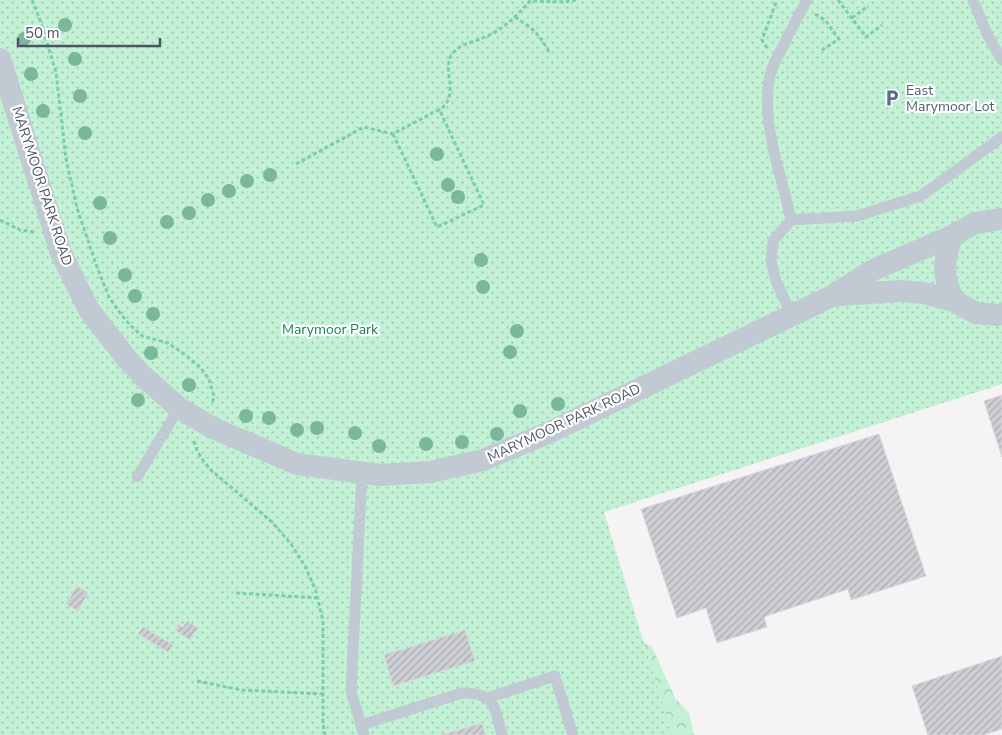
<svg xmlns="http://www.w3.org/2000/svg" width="1002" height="735" font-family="'Nunito Sans',sans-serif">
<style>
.forest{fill:url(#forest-crowns)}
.park{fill:url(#park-dots)}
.building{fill:url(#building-hatch);stroke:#d7d9de}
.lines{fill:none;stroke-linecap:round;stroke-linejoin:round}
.path{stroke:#7ad0a6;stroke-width:3;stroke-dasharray:4 2.5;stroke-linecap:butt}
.service{stroke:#c1cad2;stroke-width:11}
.minor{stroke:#c1cad2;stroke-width:22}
.tree{fill:#7bb799}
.labels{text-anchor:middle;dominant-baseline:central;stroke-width:4.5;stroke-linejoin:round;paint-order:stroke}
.service-label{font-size:14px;fill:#4e5e75;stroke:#fff;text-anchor:start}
.street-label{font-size:14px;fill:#4a5661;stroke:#fff}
.park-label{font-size:14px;fill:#17864f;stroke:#fff}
</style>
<defs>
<pattern id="forest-crowns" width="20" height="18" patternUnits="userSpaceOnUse" patternTransform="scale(1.25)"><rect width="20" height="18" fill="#c3f1d5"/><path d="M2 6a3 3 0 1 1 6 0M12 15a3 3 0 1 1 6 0" fill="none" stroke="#a0c6b0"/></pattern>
<pattern id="park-dots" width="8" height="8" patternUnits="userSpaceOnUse" patternTransform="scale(1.25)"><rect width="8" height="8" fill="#c3f1d5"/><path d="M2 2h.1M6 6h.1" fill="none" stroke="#a0c6b0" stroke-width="1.8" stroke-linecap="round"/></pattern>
<pattern id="building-hatch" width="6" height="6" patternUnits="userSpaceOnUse" patternTransform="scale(1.25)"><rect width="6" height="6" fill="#cdcfd5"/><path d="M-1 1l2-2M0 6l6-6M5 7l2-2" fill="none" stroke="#a8abb0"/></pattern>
</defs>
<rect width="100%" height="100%" fill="#f5f3f3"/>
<path class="forest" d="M628,633L652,647L675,698L689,713L694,735H636Z"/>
<path class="park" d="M0,0H1002V384L604,512L672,735H0Z"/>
<path class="building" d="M1002,395V457L984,401Z
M879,434L926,576L851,600L848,589L764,617L767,627L717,643L706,608L677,618L641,509Z
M77,586L88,593L78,611L66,604Z
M187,621L198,628L190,640L175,630L178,624L183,627Z
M143,627L173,645L168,652L138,634Z
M465,630L475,661L393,686L384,655Z
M1002,656V729L984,735H928L912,686Z
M482,723L485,735H441Z"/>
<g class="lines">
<path class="path" d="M32,0L39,17L56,72L66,159L77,208L97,267L109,297L120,313L130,325L142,336L168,343L184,354L200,367L209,379L214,396L212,405
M838,0L866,37L882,25
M815,14L825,20L839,39L822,50
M515,17C533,29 538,32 549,52
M852,18L868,6
M767,48L762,40L777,0
M393,134L437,227L484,205L439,109
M296,164L364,127L393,134C405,127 418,121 430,114C434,112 441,110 444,106C459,89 440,66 454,52C462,43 475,42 485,37C504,29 516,16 530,1L564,2L577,0
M0,220L20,230L34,232
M194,441C196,452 204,462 211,470L272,522L291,544L305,566L316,591L323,621V724L325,735
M236,593L318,598
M197,681L242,690L323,694"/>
<path class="service" d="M973,0L987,34L1002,60
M791,220L857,216L921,196L1002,137
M792,315L776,281L771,261L773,241L791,220C782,174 757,116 772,69C774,62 779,55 782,48C790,32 798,16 807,0
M362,473L351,691L364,735
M137,477L179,408
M487,698L555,676L573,735
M361,725L462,693C497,693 494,707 502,735"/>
<path class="minor" d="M0,59L61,253L89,310L127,359L143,376L179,408L213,428L297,464L380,475L430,472L483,460L548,433L834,295L873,270L952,236L975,223L1002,219
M952,236C943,264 942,275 954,301
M838,295L901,291L924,293L954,301L976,313L997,315L1002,314"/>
</g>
<g class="tree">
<circle cx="65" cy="25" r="7"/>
<circle cx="24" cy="39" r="7"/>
<circle cx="75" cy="59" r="7"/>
<circle cx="31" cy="74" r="7"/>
<circle cx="80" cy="96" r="7"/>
<circle cx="43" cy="111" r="7"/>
<circle cx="85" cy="133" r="7"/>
<circle cx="437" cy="154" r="7"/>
<circle cx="270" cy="175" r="7"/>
<circle cx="247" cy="181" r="7"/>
<circle cx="448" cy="185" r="7"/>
<circle cx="229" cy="191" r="7"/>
<circle cx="458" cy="197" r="7"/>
<circle cx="208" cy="200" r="7"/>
<circle cx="100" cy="203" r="7"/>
<circle cx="189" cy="213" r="7"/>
<circle cx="167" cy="222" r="7"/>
<circle cx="110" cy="238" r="7"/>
<circle cx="481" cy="260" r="7"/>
<circle cx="125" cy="275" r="7"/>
<circle cx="483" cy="287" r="7"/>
<circle cx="135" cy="296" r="7"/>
<circle cx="153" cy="314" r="7"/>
<circle cx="517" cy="331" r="7"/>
<circle cx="510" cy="352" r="7"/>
<circle cx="151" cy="353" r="7"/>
<circle cx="189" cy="385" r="7"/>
<circle cx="138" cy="400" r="7"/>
<circle cx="558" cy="404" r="7"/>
<circle cx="520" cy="411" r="7"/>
<circle cx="246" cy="416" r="7"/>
<circle cx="269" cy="418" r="7"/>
<circle cx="317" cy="428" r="7"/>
<circle cx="297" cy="430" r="7"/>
<circle cx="355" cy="433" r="7"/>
<circle cx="497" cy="434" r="7"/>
<circle cx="462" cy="442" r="7"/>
<circle cx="426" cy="444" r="7"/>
<circle cx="379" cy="446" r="7"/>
</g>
<defs>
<g id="parking-bare" transform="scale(1.35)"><path d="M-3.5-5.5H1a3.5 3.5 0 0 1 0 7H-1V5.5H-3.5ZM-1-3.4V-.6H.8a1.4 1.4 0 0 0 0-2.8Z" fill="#5c6f8a" stroke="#fff" stroke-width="2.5" paint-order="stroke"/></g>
</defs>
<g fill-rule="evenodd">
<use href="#parking-bare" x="892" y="98"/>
</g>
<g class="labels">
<g class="service-label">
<text x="906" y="90">East<tspan x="906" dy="16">Marymoor Lot</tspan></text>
</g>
<g class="street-label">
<text transform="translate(42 186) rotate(72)">MARYMOOR PARK ROAD</text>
<text transform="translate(564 423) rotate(-25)">MARYMOOR PARK ROAD</text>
</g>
<g class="park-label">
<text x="330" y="329">Marymoor Park</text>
</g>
</g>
<path d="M18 38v8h142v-8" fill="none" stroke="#4a5661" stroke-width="2.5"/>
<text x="25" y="38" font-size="15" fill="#4a5661" stroke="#ffffff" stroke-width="4" paint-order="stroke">50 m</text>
</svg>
